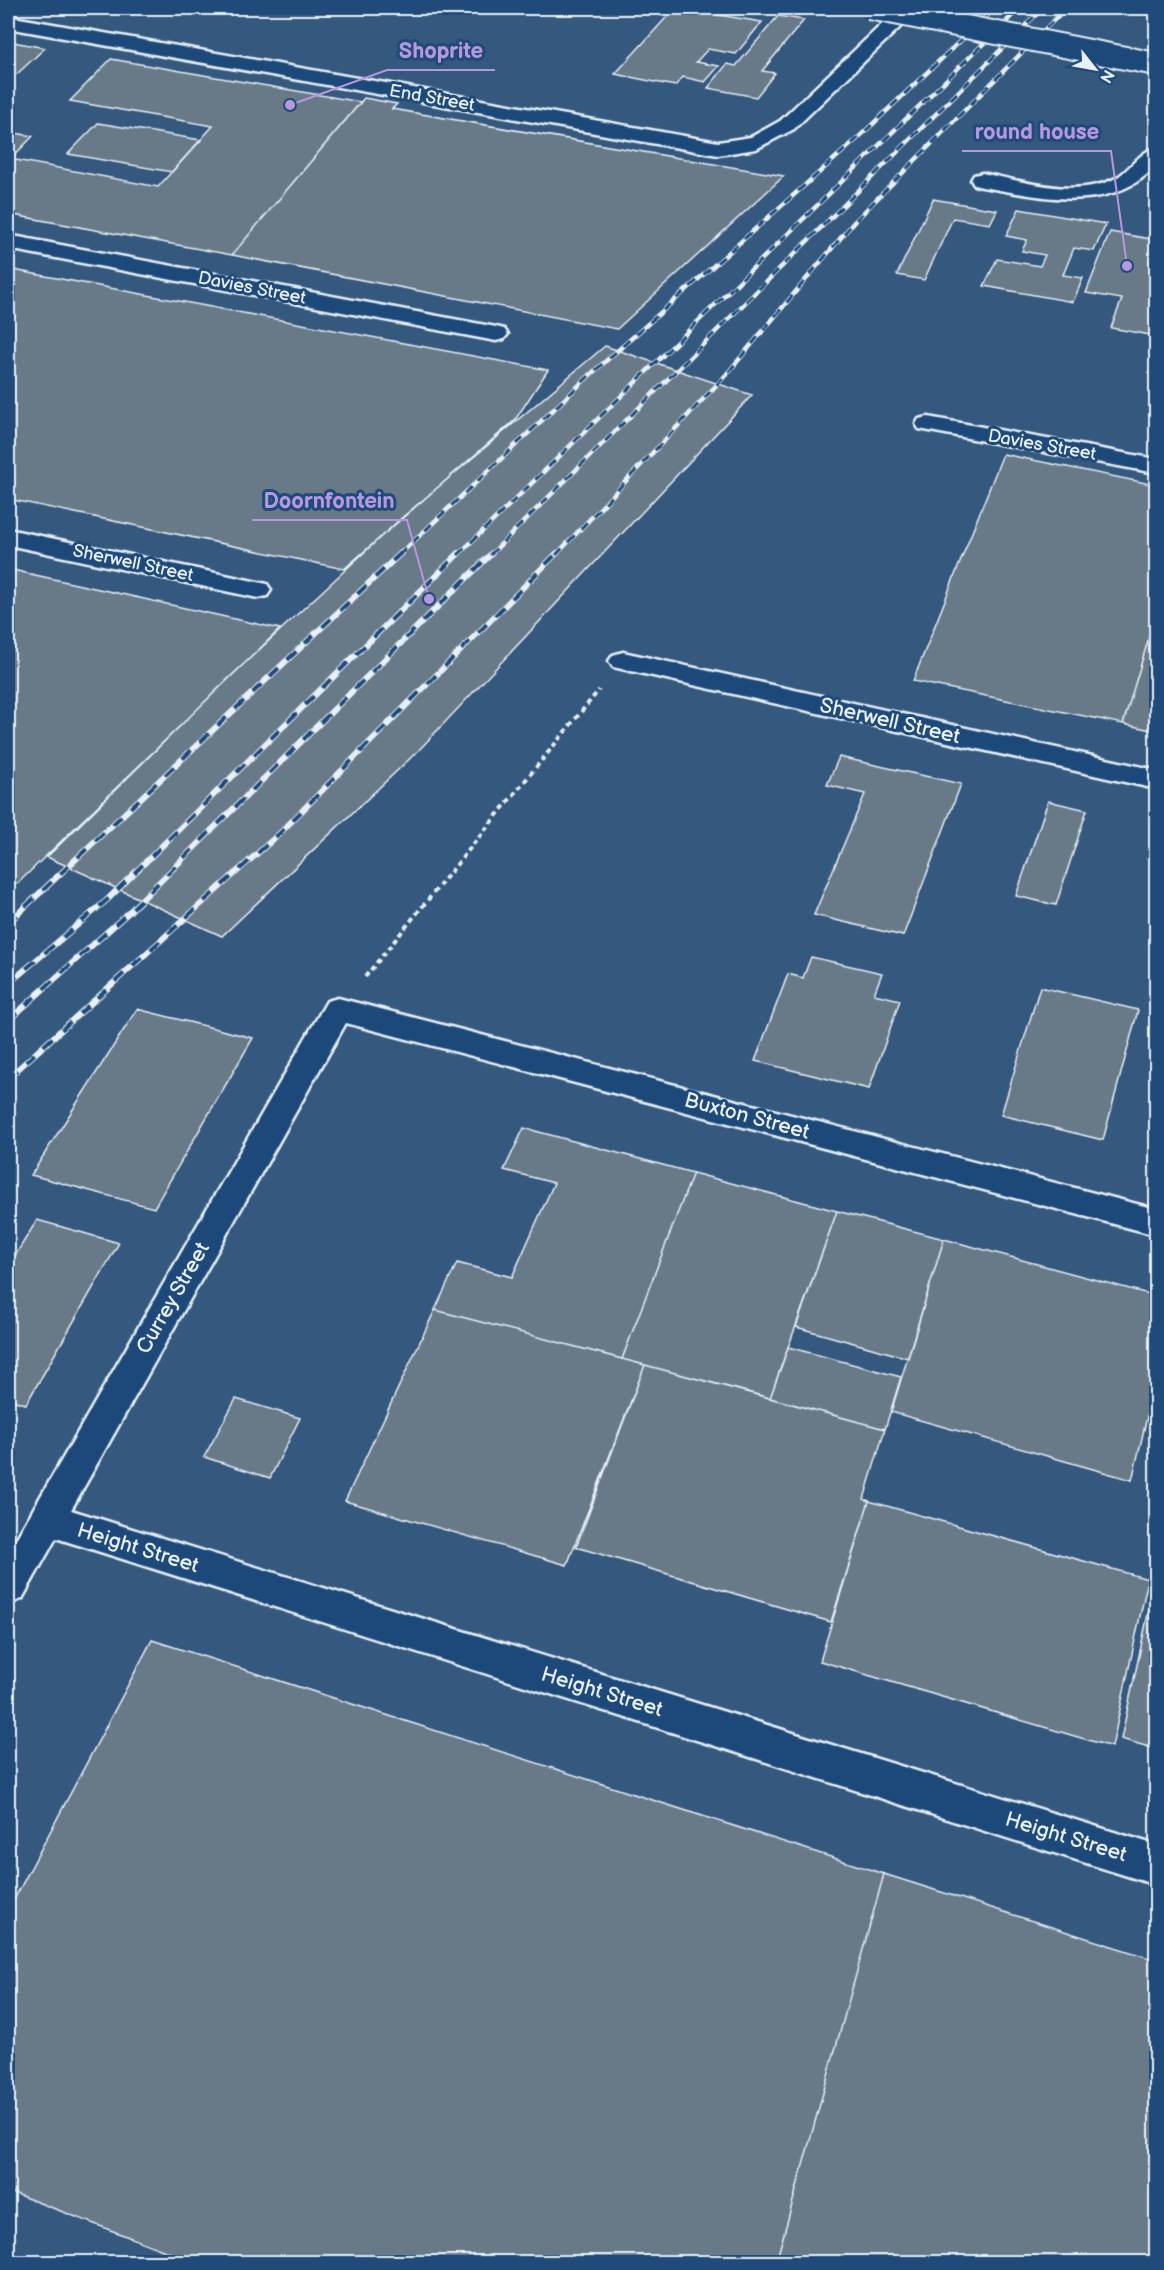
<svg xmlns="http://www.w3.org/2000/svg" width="1164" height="2270" font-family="'Balsamiq Sans',sans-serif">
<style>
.building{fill:#687988;stroke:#e8f1f8;stroke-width:1.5}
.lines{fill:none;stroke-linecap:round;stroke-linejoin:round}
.minor-casing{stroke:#e8f1f8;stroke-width:5}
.path-far1{stroke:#e8f1f8;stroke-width:2;stroke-dasharray:4.5 3;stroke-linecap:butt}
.path{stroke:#e8f1f8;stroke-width:4;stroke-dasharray:5 4;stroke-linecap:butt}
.minor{fill:#1f4a7a;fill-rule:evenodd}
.rail-far1-casing{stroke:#e8f1f8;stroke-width:4.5}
.rail-casing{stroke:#e8f1f8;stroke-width:6}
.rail-far1{stroke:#1f4a7a;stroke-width:3;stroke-dasharray:9;stroke-linecap:butt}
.rail{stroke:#1f4a7a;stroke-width:4;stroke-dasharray:12;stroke-linecap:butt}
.minor-bridge-casing{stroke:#e8f1f8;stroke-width:26;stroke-linecap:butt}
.minor-bridge{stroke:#1f4a7a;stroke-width:22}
.labels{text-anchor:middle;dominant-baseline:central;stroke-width:6;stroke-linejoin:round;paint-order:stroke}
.far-street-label{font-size:18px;fill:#e8f1f8;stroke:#1f4a7a}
.street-label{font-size:21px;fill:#e8f1f8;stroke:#1f4a7a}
.leader{fill:none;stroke:#b798de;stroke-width:2}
.callout-dot{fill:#b798de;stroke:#1f4a7a;stroke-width:2}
.callout-label{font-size:22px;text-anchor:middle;font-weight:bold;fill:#b798de;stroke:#1f4a7a;stroke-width:6;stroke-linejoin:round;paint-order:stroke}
</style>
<rect width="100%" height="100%" fill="#35587e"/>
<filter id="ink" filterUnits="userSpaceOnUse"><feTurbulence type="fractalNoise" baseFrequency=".0167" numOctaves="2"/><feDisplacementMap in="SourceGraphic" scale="12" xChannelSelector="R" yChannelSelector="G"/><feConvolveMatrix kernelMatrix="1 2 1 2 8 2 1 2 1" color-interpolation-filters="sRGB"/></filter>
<g filter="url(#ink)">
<path class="building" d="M675,8L762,22L736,54L708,49L696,62L719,66L705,82L683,77L675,86L615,74Z
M778,16L804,20L762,71L775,73L756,97L708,88L727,64L736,66Z
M8,41L45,48L17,74L8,73Z
M111,59L361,102L232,255L8,214V163L11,159L158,187L213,126L70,101Z
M364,98L397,104L392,109L784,176L617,329L232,255Z
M98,123L201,140L172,172L68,154Z
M8,132L33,136L8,162Z
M933,199L997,210L990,224L953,218L924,280L897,275Z
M1019,209L1106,224L1094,251L1074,248L1063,275L1083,278L1073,302L984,286L997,259L1040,266L1045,255L1022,251L1027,240L1006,236Z
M1110,232L1156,240V336L1111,328L1122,299L1086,293Z
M8,269L548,370L515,420L344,569L8,499Z
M605,346L752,395L419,750L222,936L47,857L232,675L398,521Z
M1003,454L1156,485V614L1123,724L913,681Z
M8,569L280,629L17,884L8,882Z
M1156,614V731L1123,724Z
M839,757L961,784L903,936L814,915L865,794L827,785Z
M1048,801L1087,810L1056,905L1016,896Z
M811,957L882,973L874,994L900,1000L869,1089L755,1061L788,974L803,978Z
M1040,987L1138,1010L1103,1140L1001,1115Z
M137,1009L253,1038L154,1208L31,1175Z
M524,1128L693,1173L622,1359L435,1310L457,1263L512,1277L554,1183L504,1170Z
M693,1173L837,1211L770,1398L622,1359Z
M837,1211L944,1239L908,1358L796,1327Z
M37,1220L119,1243L26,1404L8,1399V1267Z
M944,1239L1156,1296V1379L1132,1480L891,1412Z
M435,1310L645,1365L567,1565L345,1501Z
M788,1347L901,1377L885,1429L770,1398Z
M645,1365L885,1429L864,1499L869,1501L831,1622L576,1547Z
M236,1399L300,1418L270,1478L204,1457Z
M869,1501L1148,1579L1112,1747L820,1661Z
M1156,1577V1749L1121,1739Z
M152,1640L884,1874L776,2262H194L8,2191V1911Z
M884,1874L1156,1960V2262H776Z"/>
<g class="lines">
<g class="minor-casing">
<path id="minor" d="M899,8H920L794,129L756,149L718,155L8,28V16L718,142L751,137L780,121Z
M1156,148V166C1109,215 1042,197 982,187L974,185L971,180L974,175L982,173C1022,181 1077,199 1116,178C1130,170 1140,151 1156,148Z
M8,235L496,327L504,329L508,334L504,339L496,341L8,249Z
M928,417L1156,459V473L919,429L916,424L919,419Z
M8,529L258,582L267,584L271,590L267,596L258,598L8,545Z
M623,652L1156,770V789L613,667L609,661L613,655Z
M338,998L1156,1209V1235L346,1023L71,1510L1156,1845V1885L56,1538L22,1599L8,1604V1553L327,1001Z"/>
</g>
<path class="path-far1" d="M161,12L186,8"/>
<path class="path" d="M365,977L599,690"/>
<use href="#minor" class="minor"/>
<g class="rail-far1-casing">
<path id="rail-far1" d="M399,555L590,375L857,139L995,8
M458,555L1020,8
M490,555L1043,8
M556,555L726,375L854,222L1066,8"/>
</g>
<g class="rail-casing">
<path id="rail" d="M8,923L401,553
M8,984L107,900L459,553
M8,1021L129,912L492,553
M8,1078L280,833L557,553"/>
</g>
<use href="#rail-far1" class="rail-far1"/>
<use href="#rail" class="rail"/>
<g class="minor-bridge-casing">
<path id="minor-bridge" d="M869,8L1156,64"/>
</g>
<use href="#minor-bridge" class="minor-bridge"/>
</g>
</g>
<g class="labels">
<g class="far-street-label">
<text transform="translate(432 98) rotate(10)">End Street</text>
<text transform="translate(252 288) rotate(11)">Davies Street</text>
<text transform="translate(1042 445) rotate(10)">Davies Street</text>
<text transform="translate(133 563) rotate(12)">Sherwell Street</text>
</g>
<g class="street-label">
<text transform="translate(890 721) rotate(13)">Sherwell Street</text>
<text transform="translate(747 1116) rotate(15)">Buxton Street</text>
<text transform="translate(173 1298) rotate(-60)">Currey Street</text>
<text transform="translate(138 1548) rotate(17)">Height Street</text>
<text transform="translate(602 1692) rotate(17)">Height Street</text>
<text transform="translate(1066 1837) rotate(17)">Height Street</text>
</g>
</g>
<path class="leader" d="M290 105L387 70H495M1127 266L1111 151H962M429 599L407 520H252"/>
<g class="callout-dot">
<circle cx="290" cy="105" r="6"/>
<circle cx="1127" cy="266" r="6"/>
<circle cx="429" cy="599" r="6"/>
</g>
<g class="callout-label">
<text x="441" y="58">Shoprite</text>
<text x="1037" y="139">round house</text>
<text x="329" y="508">Doornfontein</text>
</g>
<rect width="1164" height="2270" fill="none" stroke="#1f4a7a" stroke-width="30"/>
<rect x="15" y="15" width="1134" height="2240" fill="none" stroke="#e8f1f8" stroke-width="2" filter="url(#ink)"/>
<g transform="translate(1095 69) rotate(121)" stroke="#1f4a7a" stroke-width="4.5" paint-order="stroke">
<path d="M0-4.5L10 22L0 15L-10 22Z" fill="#e8f1f8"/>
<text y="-9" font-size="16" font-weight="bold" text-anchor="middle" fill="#e8f1f8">N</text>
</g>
</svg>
